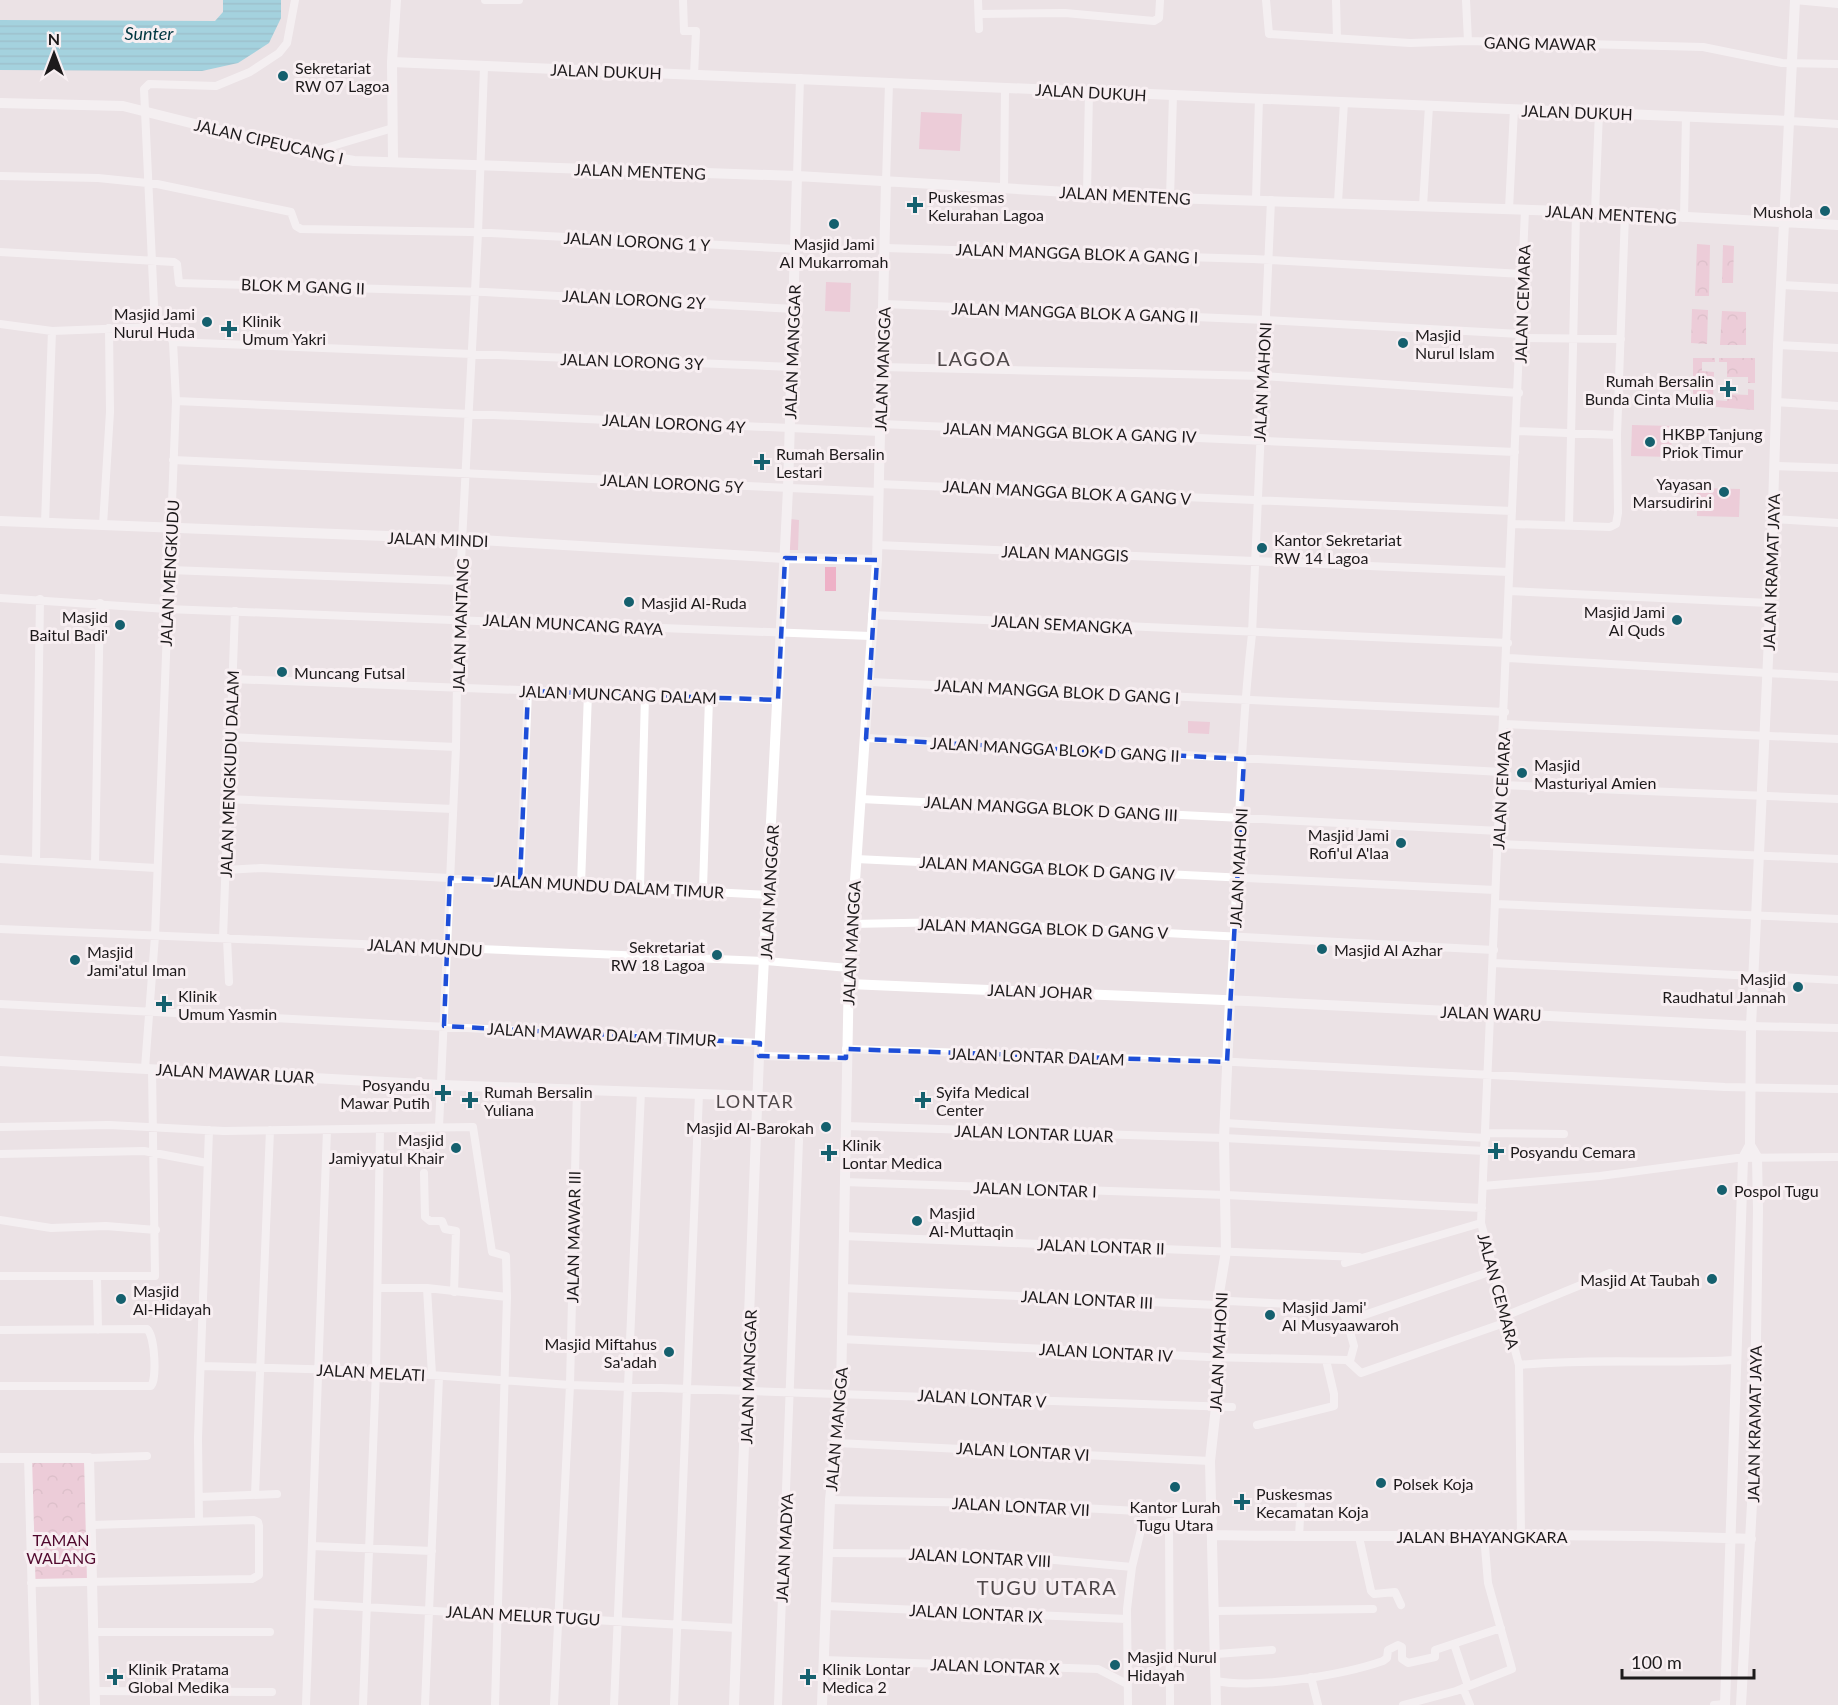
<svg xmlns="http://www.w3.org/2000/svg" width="1838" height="1705" font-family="Lato,sans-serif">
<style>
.park{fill:url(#park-crowns)}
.pitch{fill:#eeb1c7}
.water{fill:url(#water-rules)}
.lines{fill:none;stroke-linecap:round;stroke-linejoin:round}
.street{stroke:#fff;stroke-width:8}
.secondary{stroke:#fff;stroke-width:10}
.marked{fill:none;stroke:#1d4ed8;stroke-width:4.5;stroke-dasharray:12 8;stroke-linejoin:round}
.poi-dot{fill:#15606e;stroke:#f8eff2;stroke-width:2}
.labels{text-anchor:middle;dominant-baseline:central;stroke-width:6;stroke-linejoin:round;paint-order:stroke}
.street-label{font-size:16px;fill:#1d1a1b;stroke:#f8eff2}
.poi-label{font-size:16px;fill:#1d1a1b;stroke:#f8eff2;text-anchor:start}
.park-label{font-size:16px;fill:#50082d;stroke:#f8eff2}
.water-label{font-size:18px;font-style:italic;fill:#003640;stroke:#f8eff2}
.neighbourhood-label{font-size:18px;letter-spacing:1.5px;fill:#4f484a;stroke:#f8eff2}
.quarter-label{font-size:20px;letter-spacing:1.5px;fill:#4f484a;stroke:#f8eff2}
</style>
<defs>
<pattern id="park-crowns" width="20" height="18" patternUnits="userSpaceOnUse" patternTransform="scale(1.5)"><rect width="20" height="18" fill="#eeb1c7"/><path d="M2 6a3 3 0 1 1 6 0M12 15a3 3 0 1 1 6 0" fill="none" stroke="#cc98aa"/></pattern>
<pattern id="water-rules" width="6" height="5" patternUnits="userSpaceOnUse" patternTransform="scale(1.5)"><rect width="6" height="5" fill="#4fbed6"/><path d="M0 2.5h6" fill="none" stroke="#419aad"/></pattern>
</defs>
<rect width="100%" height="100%" fill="#ebe2e5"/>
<path class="park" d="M1697,244L1710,245L1709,296H1695Z
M1723,245L1734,246L1733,283H1722Z
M1692,309L1708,310L1707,344L1691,343Z
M1722,311L1746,312V345H1720Z
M1693,358H1715V362H1702V371L1714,372L1713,400L1727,401L1728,394L1748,395V389L1754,390V410L1693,405Z
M1719,358H1755V383H1748V377H1727V362H1719Z
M29,1459H83L87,1474L92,1581L34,1582Z"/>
<path class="pitch" d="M921,112L962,114L960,151L919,149Z
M826,282L851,283L850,312L825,311Z
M1632,425L1672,426L1671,457L1631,456Z
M1697,488L1740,489L1739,517L1697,516Z
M790,519L799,520L798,550H789Z
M825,567H836V591H825Z
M1188,721L1210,722L1209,734L1188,733Z"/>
<path class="water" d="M223,0H281V18L269,43L238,63L202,71L0,70V20L215,21L223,12Z"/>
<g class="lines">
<path class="street" d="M485,0H519
M683,0L684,31H696L694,75
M978,0L979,29
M1266,0L1269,34L1410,43L1468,41L1703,47L1782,63L1838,64
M1336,0L1337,38
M1466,0L1468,41
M1795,0L1838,4
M979,14L1065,13L1154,21L1159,18L1160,0
M1790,121L1838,124
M312,152L393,128
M0,176L98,178L157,184L291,212L296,226L301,229L471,232L796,249
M797,176L800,78
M886,182L889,83
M1004,189L1005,88
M1087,193L1089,92
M1170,198L1173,95
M1256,199L1259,98
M1338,202L1344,102
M1423,206L1429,106
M1509,209L1514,109
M1595,212L1599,112
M1684,218L1686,116
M885,248L1253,259L1523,274
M0,252L174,262L177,264L179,283L485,292L794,309
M1782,285L1838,288
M884,304L1266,320L1520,334
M0,324L52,331L155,327
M1520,338L1621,339
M173,342L792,367
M1778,345L1838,348
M882,367L1263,376L1519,393
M176,401L880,432
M1776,402L1838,406
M881,424L1515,452
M1517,431L1617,435
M173,460C408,469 643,483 879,492
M1774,466L1838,468
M879,484L1512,511
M1773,519L1838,523
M45,523L52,331
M1512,524L1610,527L1616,524L1618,513L1617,435L1625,214
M103,525L110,412L109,328
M1569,525L1576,213
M877,545L1509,572
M170,570L460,581
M1509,591L1769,603
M0,598L167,609L870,636
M872,615L1508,643
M1508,658L1838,677
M232,679L778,700
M870,682L1505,712
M1504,724L1838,739
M228,737L456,747
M866,738L1502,772
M1502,785L1838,799
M226,799L453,809
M861,799L1500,831
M1499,844L1838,859
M0,859L156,868
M856,859L1495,890
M36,861L40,599
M95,864L100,603
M226,870L261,868L768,895
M520,881L528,691
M581,884L588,693
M640,887L645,696
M703,889L709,698
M1495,904L1838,919
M851,924L953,922L1494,950
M0,929L766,961L849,968
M223,938L235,611
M227,938L229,982
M1493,963L1838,980
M1230,999C1239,878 1238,755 1252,634L1271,200
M0,1004L760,1043
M1751,1026L1838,1028
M846,1049L1235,1062L1725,1087L1838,1089
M759,1056L846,1058
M145,1068L155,936L176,401L173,342L168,332L155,327L144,89L149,84L216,86L250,72L279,53L287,43L295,0
M1224,1123L1486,1138
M845,1126L1224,1138L1485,1151
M0,1127L109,1125L224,1131L473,1127L492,1252L506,1256L507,1297L495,1705
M439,1127L456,747L458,619L478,233L484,67
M1487,1133L1564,1134
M0,1154L144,1151L207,1163
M424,1173L425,1217L430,1221H442L445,1229L456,1231L454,1292
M844,1182L1226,1195L1482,1208
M1483,1186L1600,1176L1737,1158L1838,1157
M0,1220L51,1228L106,1226L156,1230
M843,1236L1359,1257
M1345,1263L1481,1223
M0,1276H155L152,1069
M97,1277L98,1330
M378,1288H427L432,1375
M427,1288L507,1297
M842,1288L1217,1305L1229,1301L1330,1306L1342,1310L1347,1321L1492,1271
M1505,1316L1610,1273
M1347,1321L1354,1346L1350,1361
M0,1330L147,1329C155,1336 157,1379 151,1386H0
M841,1339L1208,1357L1347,1360L1361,1373L1507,1322
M1519,1365C1591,1358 1664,1364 1736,1360
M202,1366L376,1371L570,1385L1232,1407
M1257,1425L1334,1406V1394L1326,1360
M837,1443L1210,1461
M28,1457L35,1705
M89,1458L147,1456
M255,1495L270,1130
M199,1497L277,1494
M830,1500L987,1503L1213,1515
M199,1522L198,1438L209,1130
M1521,1536L1519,1365L1481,1223L1525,210
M1299,1537L1301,1499L1327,1495
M1359,1537L1371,1591L1374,1594L1395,1592L1401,1605
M312,1546L432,1551
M828,1553L987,1554L1132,1567
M31,1583L252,1579L259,1575V1526L258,1522L254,1520L92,1525
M310,1604L737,1628
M826,1606L1127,1619
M1215,1611L1373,1609
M95,1632H270
M1454,1644L1468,1686
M1216,1654L1272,1650
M823,1660L1098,1669L1127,1684
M1311,1677L1318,1705
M1216,1681C1257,1689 1343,1675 1383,1661L1387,1658L1388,1650L1398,1645L1402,1647V1659L1408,1663L1435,1657V1650L1501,1628
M1463,1688L1470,1705
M95,1691L272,1692
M306,1705L327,1130
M363,1705L376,1371L380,1129
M425,1705L439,1377
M554,1705L570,1385L577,1088
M614,1705L641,1091
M674,1705L699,1094
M778,1705L799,1140
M1128,1705L1127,1609L1132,1567L1145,1513
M1170,1705L1169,1522H1213
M1403,1705L1456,1691L1512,1669L1488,1583L1484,1535
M1714,1705L1725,1704"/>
<path class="secondary" d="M392,62L1790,121
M0,103L123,106L310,153L354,161L797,176L1170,198L1595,212L1838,225
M393,162L392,62L396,0
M0,521L463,539L785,558L877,560
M849,984C1150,996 1450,1010 1751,1026
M0,1061L441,1085L758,1096
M0,1458H89L95,1705
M1213,1535C1392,1539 1571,1531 1751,1539
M734,1705L759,1056L788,489L797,176
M822,1705L830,1500L841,1392L849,968L877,560L886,182
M1216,1705L1210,1461L1216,1407L1217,1305L1226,1251L1224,1138L1230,999
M1725,1705L1743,1158L1750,1145
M1741,1705L1754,1467L1758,1210L1757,1157L1750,1145L1751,1026L1769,638L1778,345L1795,0"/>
</g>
<path d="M0 0H1838V1705H0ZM785,558L877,560L866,739L1244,759L1227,1062L846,1049V1058L759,1056L760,1043L444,1026L450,878L520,881L528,691L778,700Z" fill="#ebe2e5" fill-opacity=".55" fill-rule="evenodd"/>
<path class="marked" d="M785,558L877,560L866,739L1244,759L1227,1062L846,1049V1058L759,1056L760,1043L444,1026L450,878L520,881L528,691L778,700Z"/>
<g class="poi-dot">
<circle cx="283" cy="76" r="6"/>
<path d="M912 196h6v6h6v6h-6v6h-6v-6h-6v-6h6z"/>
<circle cx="1825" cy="211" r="6"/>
<circle cx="834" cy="224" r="6"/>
<circle cx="207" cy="322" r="6"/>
<path d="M226 320h6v6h6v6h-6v6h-6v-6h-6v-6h6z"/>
<circle cx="1403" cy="343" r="6"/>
<path d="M1725 380h6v6h6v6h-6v6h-6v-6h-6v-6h6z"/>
<circle cx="1650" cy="442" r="6"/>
<path d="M759 453h6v6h6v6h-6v6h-6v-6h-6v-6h6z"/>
<circle cx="1724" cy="492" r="6"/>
<circle cx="1262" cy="548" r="6"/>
<circle cx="629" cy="602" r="6"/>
<circle cx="1677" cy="620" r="6"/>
<circle cx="120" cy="625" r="6"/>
<circle cx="282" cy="672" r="6"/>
<circle cx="1522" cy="773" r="6"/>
<circle cx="1401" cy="843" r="6"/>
<circle cx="1322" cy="949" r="6"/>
<circle cx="717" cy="955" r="6"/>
<circle cx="75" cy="960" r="6"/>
<circle cx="1798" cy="987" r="6"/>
<path d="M161 995h6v6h6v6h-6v6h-6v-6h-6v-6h6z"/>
<path d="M440 1084h6v6h6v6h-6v6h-6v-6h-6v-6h6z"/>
<path d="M467 1091h6v6h6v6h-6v6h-6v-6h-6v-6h6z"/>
<path d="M920 1091h6v6h6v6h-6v6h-6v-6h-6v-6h6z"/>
<circle cx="826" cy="1127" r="6"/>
<circle cx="456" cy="1148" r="6"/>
<path d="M1493 1142h6v6h6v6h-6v6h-6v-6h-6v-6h6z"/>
<path d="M826 1144h6v6h6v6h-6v6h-6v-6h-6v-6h6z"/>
<circle cx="1722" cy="1190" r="6"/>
<circle cx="917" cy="1221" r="6"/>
<circle cx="1712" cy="1279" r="6"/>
<circle cx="121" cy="1299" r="6"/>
<circle cx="1270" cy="1315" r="6"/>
<circle cx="669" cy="1352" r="6"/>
<circle cx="1381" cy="1483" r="6"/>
<circle cx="1175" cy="1487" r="6"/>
<path d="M1239 1493h6v6h6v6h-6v6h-6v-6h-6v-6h6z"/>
<circle cx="1115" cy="1665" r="6"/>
<path d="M112 1668h6v6h6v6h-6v6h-6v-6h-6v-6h6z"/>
<path d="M805 1668h6v6h6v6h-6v6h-6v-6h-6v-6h6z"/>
</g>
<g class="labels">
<g class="street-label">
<text transform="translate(1540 43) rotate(1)">GANG MAWAR</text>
<text transform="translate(606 71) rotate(2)">JALAN DUKUH</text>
<text transform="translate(1091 92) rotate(3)">JALAN DUKUH</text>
<text transform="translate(1577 112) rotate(2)">JALAN DUKUH</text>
<text transform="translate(269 141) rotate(13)">JALAN CIPEUCANG I</text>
<text transform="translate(640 171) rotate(2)">JALAN MENTENG</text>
<text transform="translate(1125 195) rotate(3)">JALAN MENTENG</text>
<text transform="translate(1611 214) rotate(3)">JALAN MENTENG</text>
<text transform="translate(637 241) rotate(3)">JALAN LORONG 1 Y</text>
<text transform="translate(1077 253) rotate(2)">JALAN MANGGA BLOK A GANG I</text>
<text transform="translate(303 286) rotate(2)">BLOK M GANG II</text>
<text transform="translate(634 299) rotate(3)">JALAN LORONG 2Y</text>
<text transform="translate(1522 304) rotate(-88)">JALAN CEMARA</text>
<text transform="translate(1075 312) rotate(2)">JALAN MANGGA BLOK A GANG II</text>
<text transform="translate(792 352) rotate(-88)">JALAN MANGGAR</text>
<text transform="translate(632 361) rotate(2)">JALAN LORONG 3Y</text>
<text transform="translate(882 369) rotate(-88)">JALAN MANGGA</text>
<text transform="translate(1262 382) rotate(-87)">JALAN MAHONI</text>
<text transform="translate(674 423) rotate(3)">JALAN LORONG 4Y</text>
<text transform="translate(1070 432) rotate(2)">JALAN MANGGA BLOK A GANG IV</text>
<text transform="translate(672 483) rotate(3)">JALAN LORONG 5Y</text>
<text transform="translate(1067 492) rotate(3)">JALAN MANGGA BLOK A GANG V</text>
<text transform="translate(438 539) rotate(2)">JALAN MINDI</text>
<text transform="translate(1065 553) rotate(2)">JALAN MANGGIS</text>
<text transform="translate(1771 572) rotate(-88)">JALAN KRAMAT JAYA</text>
<text transform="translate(169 573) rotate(-87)">JALAN MENGKUDU</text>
<text transform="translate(573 624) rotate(3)">JALAN MUNCANG RAYA</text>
<text transform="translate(1062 624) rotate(3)">JALAN SEMANGKA</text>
<text transform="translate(460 625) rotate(-88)">JALAN MANTANG</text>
<text transform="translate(1057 691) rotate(3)">JALAN MANGGA BLOK D GANG I</text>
<text transform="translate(618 694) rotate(2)">JALAN MUNCANG DALAM</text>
<text transform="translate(1055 749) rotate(3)">JALAN MANGGA BLOK D GANG II</text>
<text transform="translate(229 774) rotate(-88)">JALAN MENGKUDU DALAM</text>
<text transform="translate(1501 790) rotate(-87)">JALAN CEMARA</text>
<text transform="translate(1051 808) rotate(3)">JALAN MANGGA BLOK D GANG III</text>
<text transform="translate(1047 868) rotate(3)">JALAN MANGGA BLOK D GANG IV</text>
<text transform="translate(1238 868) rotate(-87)">JALAN MAHONI</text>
<text transform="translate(609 886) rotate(3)">JALAN MUNDU DALAM TIMUR</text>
<text transform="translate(769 892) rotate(-87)">JALAN MANGGAR</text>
<text transform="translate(1043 928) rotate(2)">JALAN MANGGA BLOK D GANG V</text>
<text transform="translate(851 943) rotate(-87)">JALAN MANGGA</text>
<text transform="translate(425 947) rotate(3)">JALAN MUNDU</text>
<text transform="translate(1040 991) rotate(2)">JALAN JOHAR</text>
<text transform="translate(1491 1013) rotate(2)">JALAN WARU</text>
<text transform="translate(602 1034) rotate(3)">JALAN MAWAR DALAM TIMUR</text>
<text transform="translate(1037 1056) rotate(2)">JALAN LONTAR DALAM</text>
<text transform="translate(235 1073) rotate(3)">JALAN MAWAR LUAR</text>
<text transform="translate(1034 1133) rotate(2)">JALAN LONTAR LUAR</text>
<text transform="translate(1035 1189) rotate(2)">JALAN LONTAR I</text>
<text transform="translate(573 1237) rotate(-89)">JALAN MAWAR III</text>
<text transform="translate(1101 1246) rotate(2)">JALAN LONTAR II</text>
<text transform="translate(1499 1291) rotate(75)">JALAN CEMARA</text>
<text transform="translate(1087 1299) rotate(3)">JALAN LONTAR III</text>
<text transform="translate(1106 1352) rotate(3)">JALAN LONTAR IV</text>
<text transform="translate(1218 1352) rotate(-87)">JALAN MAHONI</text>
<text transform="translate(371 1372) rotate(3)">JALAN MELATI</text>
<text transform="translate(748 1377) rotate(-88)">JALAN MANGGAR</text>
<text transform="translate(982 1398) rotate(3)">JALAN LONTAR V</text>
<text transform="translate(1754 1424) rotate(-89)">JALAN KRAMAT JAYA</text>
<text transform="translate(836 1429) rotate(-85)">JALAN MANGGA</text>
<text transform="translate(1023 1451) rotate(3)">JALAN LONTAR VI</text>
<text transform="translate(1021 1506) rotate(3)">JALAN LONTAR VII</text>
<text x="1482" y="1536">JALAN BHAYANGKARA</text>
<text transform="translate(784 1548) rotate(-87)">JALAN MADYA</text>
<text transform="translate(980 1557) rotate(3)">JALAN LONTAR VIII</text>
<text transform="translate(976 1613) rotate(3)">JALAN LONTAR IX</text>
<text transform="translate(523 1615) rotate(3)">JALAN MELUR TUGU</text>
<text transform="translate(995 1666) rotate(2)">JALAN LONTAR X</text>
</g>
<g class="poi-label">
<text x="295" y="67">Sekretariat<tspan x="295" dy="18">RW 07 Lagoa</tspan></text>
<text x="928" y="196">Puskesmas<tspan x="928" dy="18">Kelurahan Lagoa</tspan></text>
<text x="1813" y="211" text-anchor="end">Mushola</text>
<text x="834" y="243" text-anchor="middle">Masjid Jami<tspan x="834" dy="18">Al Mukarromah</tspan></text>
<text x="195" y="313" text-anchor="end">Masjid Jami<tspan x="195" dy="18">Nurul Huda</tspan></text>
<text x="242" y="320">Klinik<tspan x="242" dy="18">Umum Yakri</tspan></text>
<text x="1415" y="334">Masjid<tspan x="1415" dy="18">Nurul Islam</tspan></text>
<text x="1714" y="380" text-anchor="end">Rumah Bersalin<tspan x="1714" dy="18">Bunda Cinta Mulia</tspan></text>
<text x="1662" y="433">HKBP Tanjung<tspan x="1662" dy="18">Priok Timur</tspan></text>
<text x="776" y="453">Rumah Bersalin<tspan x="776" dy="18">Lestari</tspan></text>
<text x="1712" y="483" text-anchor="end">Yayasan<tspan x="1712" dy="18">Marsudirini</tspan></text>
<text x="1274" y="539">Kantor Sekretariat<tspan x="1274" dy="18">RW 14 Lagoa</tspan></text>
<text x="641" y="602">Masjid Al-Ruda</text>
<text x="1665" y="611" text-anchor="end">Masjid Jami<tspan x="1665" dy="18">Al Quds</tspan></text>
<text x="108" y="616" text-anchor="end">Masjid<tspan x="108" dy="18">Baitul Badi'</tspan></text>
<text x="294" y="672">Muncang Futsal</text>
<text x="1534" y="764">Masjid<tspan x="1534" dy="18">Masturiyal Amien</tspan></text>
<text x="1389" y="834" text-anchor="end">Masjid Jami<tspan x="1389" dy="18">Rofi'ul A'laa</tspan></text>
<text x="705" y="946" text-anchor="end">Sekretariat<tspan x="705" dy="18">RW 18 Lagoa</tspan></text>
<text x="1334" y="949">Masjid Al Azhar</text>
<text x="87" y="951">Masjid<tspan x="87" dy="18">Jami'atul Iman</tspan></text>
<text x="1786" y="978" text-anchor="end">Masjid<tspan x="1786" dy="18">Raudhatul Jannah</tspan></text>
<text x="178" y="995">Klinik<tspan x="178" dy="18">Umum Yasmin</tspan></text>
<text x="430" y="1084" text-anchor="end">Posyandu<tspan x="430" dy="18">Mawar Putih</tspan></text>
<text x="484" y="1091">Rumah Bersalin<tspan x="484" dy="18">Yuliana</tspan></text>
<text x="936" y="1091">Syifa Medical<tspan x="936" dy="18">Center</tspan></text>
<text x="814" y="1127" text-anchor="end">Masjid Al-Barokah</text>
<text x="444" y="1139" text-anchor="end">Masjid<tspan x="444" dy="18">Jamiyyatul Khair</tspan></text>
<text x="842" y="1144">Klinik<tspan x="842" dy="18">Lontar Medica</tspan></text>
<text x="1510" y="1151">Posyandu Cemara</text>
<text x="1734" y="1190">Pospol Tugu</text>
<text x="929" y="1212">Masjid<tspan x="929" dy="18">Al-Muttaqin</tspan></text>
<text x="1700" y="1279" text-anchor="end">Masjid At Taubah</text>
<text x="133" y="1290">Masjid<tspan x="133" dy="18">Al-Hidayah</tspan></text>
<text x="1282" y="1306">Masjid Jami'<tspan x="1282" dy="18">Al Musyaawaroh</tspan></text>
<text x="657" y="1343" text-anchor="end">Masjid Miftahus<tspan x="657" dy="18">Sa'adah</tspan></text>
<text x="1393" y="1483">Polsek Koja</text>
<text x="1256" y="1493">Puskesmas<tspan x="1256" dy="18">Kecamatan Koja</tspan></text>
<text x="1175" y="1506" text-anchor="middle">Kantor Lurah<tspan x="1175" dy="18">Tugu Utara</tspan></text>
<text x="1127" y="1656">Masjid Nurul<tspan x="1127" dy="18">Hidayah</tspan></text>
<text x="128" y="1668">Klinik Pratama<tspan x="128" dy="18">Global Medika</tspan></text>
<text x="822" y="1668">Klinik Lontar<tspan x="822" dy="18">Medica 2</tspan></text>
</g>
<g class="park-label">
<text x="61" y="1539">TAMAN<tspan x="61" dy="18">WALANG</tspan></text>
</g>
<g class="water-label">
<text x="149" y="33">Sunter</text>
</g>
<g class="neighbourhood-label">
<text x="755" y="1101">LONTAR</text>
</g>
<g class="quarter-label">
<text x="974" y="358">LAGOA</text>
<text x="1047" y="1587">TUGU UTARA</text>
</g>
</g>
<g transform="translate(54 54)" stroke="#f8eff2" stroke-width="4.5" paint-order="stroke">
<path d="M0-4.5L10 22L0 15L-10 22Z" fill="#1d1a1b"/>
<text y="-9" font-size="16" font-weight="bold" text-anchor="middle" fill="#1d1a1b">N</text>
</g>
<path d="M1622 1669v9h132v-9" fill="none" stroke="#1d1a1b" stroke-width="3"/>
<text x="1631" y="1669" font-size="18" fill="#1d1a1b" stroke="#f8eff2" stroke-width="4.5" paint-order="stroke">100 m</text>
</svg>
